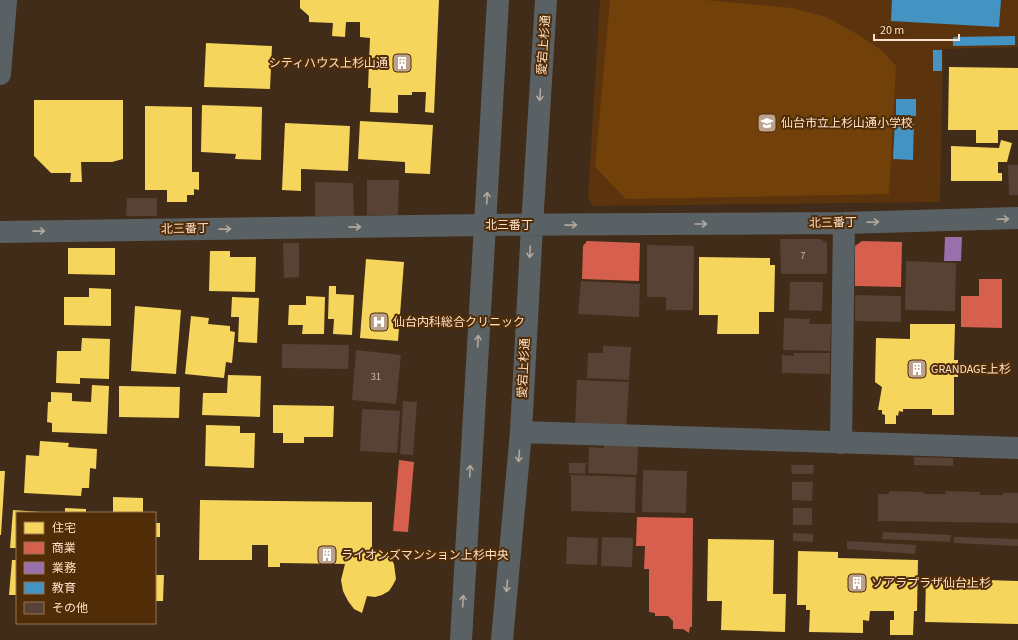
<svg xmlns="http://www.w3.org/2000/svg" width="1018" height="640" font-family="'Source Sans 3','Noto Sans JP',sans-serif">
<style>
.built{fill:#5b340d}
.green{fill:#714109}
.homes{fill:#f6d55c}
.shops{fill:#d6604d}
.offices{fill:#9970ab}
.schools{fill:#4393c3}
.building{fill:#574235}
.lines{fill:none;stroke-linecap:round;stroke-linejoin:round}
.minor{stroke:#5a6164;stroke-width:22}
.oneway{stroke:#b4a79c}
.labels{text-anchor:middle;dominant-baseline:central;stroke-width:4;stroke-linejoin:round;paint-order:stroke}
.number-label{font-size:10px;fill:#d4b9a5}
.street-label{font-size:12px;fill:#fee1ca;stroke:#512d07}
.poi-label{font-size:12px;fill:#fee1ca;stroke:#512d07;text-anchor:start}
</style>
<rect width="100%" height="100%" fill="#402c18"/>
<path class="built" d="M600,0H1018V47L943,49L940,202L593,206L588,198Z"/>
<path class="green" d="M610,0H705L792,8L826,17L859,35L881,50L896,66L889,194L626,199L595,167Z"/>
<path class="homes" d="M300,0H439L434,113L425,112L426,92H412V95H398V113L370,112L371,88H368L370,38L360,37V22H346L345,37L332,36L333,23L309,22V16L300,8Z
M206,43L272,46L270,89L204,87Z
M949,67L1018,68V130H998V143H976V130H948Z
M34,100H123V159L112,162H81L82,182H70L71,173H51L34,156Z
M202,105L262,107L261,160L235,159L236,154L201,152Z
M145,106L192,107V172H199V190L194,189V195H187V202H167V190H145Z
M360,121L433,125L430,174L405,173V162L358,159Z
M285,123L350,126L348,171L301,169V191L282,190Z
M1001,140L1012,143L1007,162H998V173H1002V181H951V146L999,148Z
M68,248H115V275L68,274Z
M210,251H230V257H256L255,292L209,291Z
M699,257L770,258V265H775L774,312H759V334H717L718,315H699Z
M366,259L404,262L398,341L360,338Z
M329,286H336V294L354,295L352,335L333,334L334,319H328Z
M89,288L111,289V326L64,325V297H89Z
M306,296L325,297L324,334H302L303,325H288L289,305H306Z
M232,297L259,298L257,343L238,342L239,317H231Z
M135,306L181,310L176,374L131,371Z
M191,316L209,318L208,324L230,326V331L235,332L232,363L226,362L224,378L185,374Z
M910,324H955L954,360H958V377H954V415H932V409H903V412L899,411L898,416L896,415V424H885V415L882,414V410H878L882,387L875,382L876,338L910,339Z
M82,338L110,339L109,379L80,378V384L56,383L57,351H81Z
M228,375L261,376L260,417L202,415L203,393H227Z
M92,385L109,386L107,434L52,432V423L47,422L48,402H51V392L72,393V401L91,402Z
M119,386L180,387L179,418L119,417Z
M273,405L334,406L333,437H304V443H283V433H273Z
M206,425L240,426V433H255L254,468L205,466Z
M40,441L69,443L68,447L97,449L96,469L90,468L89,488H82L81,496L24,493L26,455L39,456Z
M0,471H5L1,535H0Z
M113,497L143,498V513H113Z
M200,500L372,502V551L383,553L390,557L394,564L396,579L393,585L389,591L382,595L375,597L367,596L362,613L354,609L348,601L343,591L341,580L345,564L280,563V567H268V545H252V560H199Z
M65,508L86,509V513H65Z
M13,510L41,512V513H17V548H10Z
M155,523H160V537H155Z
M708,539L774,540L773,594H786L785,632L721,630L722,601H707Z
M798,551L838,552V558L918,560L917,611H914L913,635H890V620H894V611H870L869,621L863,620V633L809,632L810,610H806V605H797Z
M12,560H17V595H9Z
M155,575H164L163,601H155Z
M926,578L1018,581V624L925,622Z"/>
<path class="shops" d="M587,241L640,243L639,281L582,279L583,246Z
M862,241L902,242L901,287L855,286V246Z
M979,279H1002V328L961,327V296H979Z
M399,460L414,462L408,532L393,531Z
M637,517L693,518L692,627H690L689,633L683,629H673V621L668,616H655V613L649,612V569H644L645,546H636Z"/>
<path class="offices" d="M945,237H962L961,261H944Z"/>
<path class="schools" d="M892,0H1001L999,27L891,21Z
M1015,36V45L953,46V37Z
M933,50H942V71H933Z
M896,99H916V116L896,115Z
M895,120L914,121L913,160L893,159Z"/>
<path class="building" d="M1008,165H1018V195H1009Z
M367,180H399L398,215H367Z
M315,182L353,183L354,216H315Z
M127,198H157V216H126Z
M780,239H820L827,243V274H781Z
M283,243H299V277L284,278Z
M647,245L694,246L693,310H666V297H647Z
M906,261L956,263L955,311L905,310Z
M581,281L640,284L639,317L578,314Z
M790,282H823L822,311L789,310Z
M855,295L901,296V322L855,321Z
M784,318L810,319L809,324H831L830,351L783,350Z
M282,344L349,345L348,369L282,368Z
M603,346L631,347L629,380L587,378L588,353H603Z
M356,350L401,355L396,404L352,400Z
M794,353H830V374L782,373V355L794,356Z
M577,380L629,382L626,429L575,427Z
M403,401L417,402L413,455L400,454Z
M362,409L400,411L397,453L360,451Z
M604,444L638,446L637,475L588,473L589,447L604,448Z
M914,457L953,458V466L914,465Z
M569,463H586L585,474L569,473Z
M791,465H814L813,474H792Z
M643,470L687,471L686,513L642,512Z
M571,475L636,477L635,513L571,511Z
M792,482H813L812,501L792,500Z
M889,491L924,492V494H946L945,491L980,492V495H1003V493H1018V523L878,521V494H889Z
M793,508H812V525H793Z
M883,532L951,535L950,542L882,539Z
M793,533L813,534V542L793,541Z
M567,537L598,538L597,565L566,564Z
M602,537L633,538L632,567L601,566Z
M954,537L1018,539V546L954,543Z
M847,541L916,545L915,554L847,549Z"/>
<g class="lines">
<path class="minor" d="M0,74L6,0
M0,232L485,225L844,223L1018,218
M521,432L1018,448
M841,443L844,223
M461,640L498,0
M502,640L521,432L532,226L546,0"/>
</g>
<defs><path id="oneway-shaft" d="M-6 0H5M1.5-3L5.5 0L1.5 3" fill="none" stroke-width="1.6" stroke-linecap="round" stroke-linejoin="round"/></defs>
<g class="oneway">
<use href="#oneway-shaft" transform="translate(540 95) rotate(94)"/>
<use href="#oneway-shaft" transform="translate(487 198) rotate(-87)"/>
<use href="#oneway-shaft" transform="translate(1003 219) rotate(-2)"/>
<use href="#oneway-shaft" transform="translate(873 222) rotate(-1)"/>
<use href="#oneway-shaft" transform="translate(701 224)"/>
<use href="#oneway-shaft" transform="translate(571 225) rotate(-1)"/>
<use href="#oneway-shaft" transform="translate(355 227) rotate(-1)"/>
<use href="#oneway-shaft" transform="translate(225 229) rotate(-1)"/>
<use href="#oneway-shaft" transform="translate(39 231) rotate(-1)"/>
<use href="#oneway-shaft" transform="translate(530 252) rotate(93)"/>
<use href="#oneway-shaft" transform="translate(478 341) rotate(-87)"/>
<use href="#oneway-shaft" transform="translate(519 456) rotate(95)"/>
<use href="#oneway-shaft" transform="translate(470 471) rotate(-87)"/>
<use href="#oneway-shaft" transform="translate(507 586) rotate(95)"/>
<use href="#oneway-shaft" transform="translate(463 601) rotate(-87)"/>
</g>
<defs>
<g id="building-square" transform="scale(1)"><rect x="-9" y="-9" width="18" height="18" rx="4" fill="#bca28c" stroke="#512d07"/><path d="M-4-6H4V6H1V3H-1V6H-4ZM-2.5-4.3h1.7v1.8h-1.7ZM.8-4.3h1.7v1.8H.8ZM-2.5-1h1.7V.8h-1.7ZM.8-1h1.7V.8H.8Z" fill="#fff"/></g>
<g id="school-square" transform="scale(1)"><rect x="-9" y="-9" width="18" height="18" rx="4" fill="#bca28c" stroke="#512d07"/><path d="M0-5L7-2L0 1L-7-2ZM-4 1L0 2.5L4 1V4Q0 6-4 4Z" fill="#fff"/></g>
<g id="hospital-square" transform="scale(1)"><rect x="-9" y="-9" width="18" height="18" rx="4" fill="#bca28c" stroke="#512d07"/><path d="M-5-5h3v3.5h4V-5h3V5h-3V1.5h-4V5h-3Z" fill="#fff"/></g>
</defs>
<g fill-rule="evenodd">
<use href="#building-square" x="402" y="63"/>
<use href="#school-square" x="767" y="123"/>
<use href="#hospital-square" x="379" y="322"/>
<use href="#building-square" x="917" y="369"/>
<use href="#building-square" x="327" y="555"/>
<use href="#building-square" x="857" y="583"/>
</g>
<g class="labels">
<g class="number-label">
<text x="803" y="256">7</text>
<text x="376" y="377">31</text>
</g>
<g class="street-label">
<text transform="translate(544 45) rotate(-86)">愛宕上杉通</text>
<text transform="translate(833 223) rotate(-1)">北三番丁</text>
<text x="509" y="225">北三番丁</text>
<text transform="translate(185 229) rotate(-1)">北三番丁</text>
<text transform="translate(524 368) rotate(-87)">愛宕上杉通</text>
</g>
<g class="poi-label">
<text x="388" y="63" text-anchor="end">シティハウス上杉山通</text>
<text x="781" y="123">仙台市立上杉山通小学校</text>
<text x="393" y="322">仙台内科総合クリニック</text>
<text x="931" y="369">GRANDAGE上杉</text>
<text x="341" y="555">ライオンズマンション上杉中央</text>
<text x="871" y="583">ソアラプラザ仙台上杉</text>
</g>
</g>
<rect x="16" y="512" width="140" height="112" fill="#512d07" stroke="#967555"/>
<rect x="24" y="522" width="20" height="12" fill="#f6d55c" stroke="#967555"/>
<text x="52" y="532" font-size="12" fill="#fee1ca">住宅</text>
<rect x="24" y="542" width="20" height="12" fill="#d6604d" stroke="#967555"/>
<text x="52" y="552" font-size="12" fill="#fee1ca">商業</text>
<rect x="24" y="562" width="20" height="12" fill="#9970ab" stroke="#967555"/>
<text x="52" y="572" font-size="12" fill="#fee1ca">業務</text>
<rect x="24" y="582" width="20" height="12" fill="#4393c3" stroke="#967555"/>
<text x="52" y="592" font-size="12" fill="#fee1ca">教育</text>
<rect x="24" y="602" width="20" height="12" fill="#574235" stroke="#967555"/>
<text x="52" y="612" font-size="12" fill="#fee1ca">その他</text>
<path d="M874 34v6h85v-6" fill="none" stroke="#fee1ca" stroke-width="2"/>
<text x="880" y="34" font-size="12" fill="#fee1ca" stroke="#512d07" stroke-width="3" paint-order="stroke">20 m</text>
</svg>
